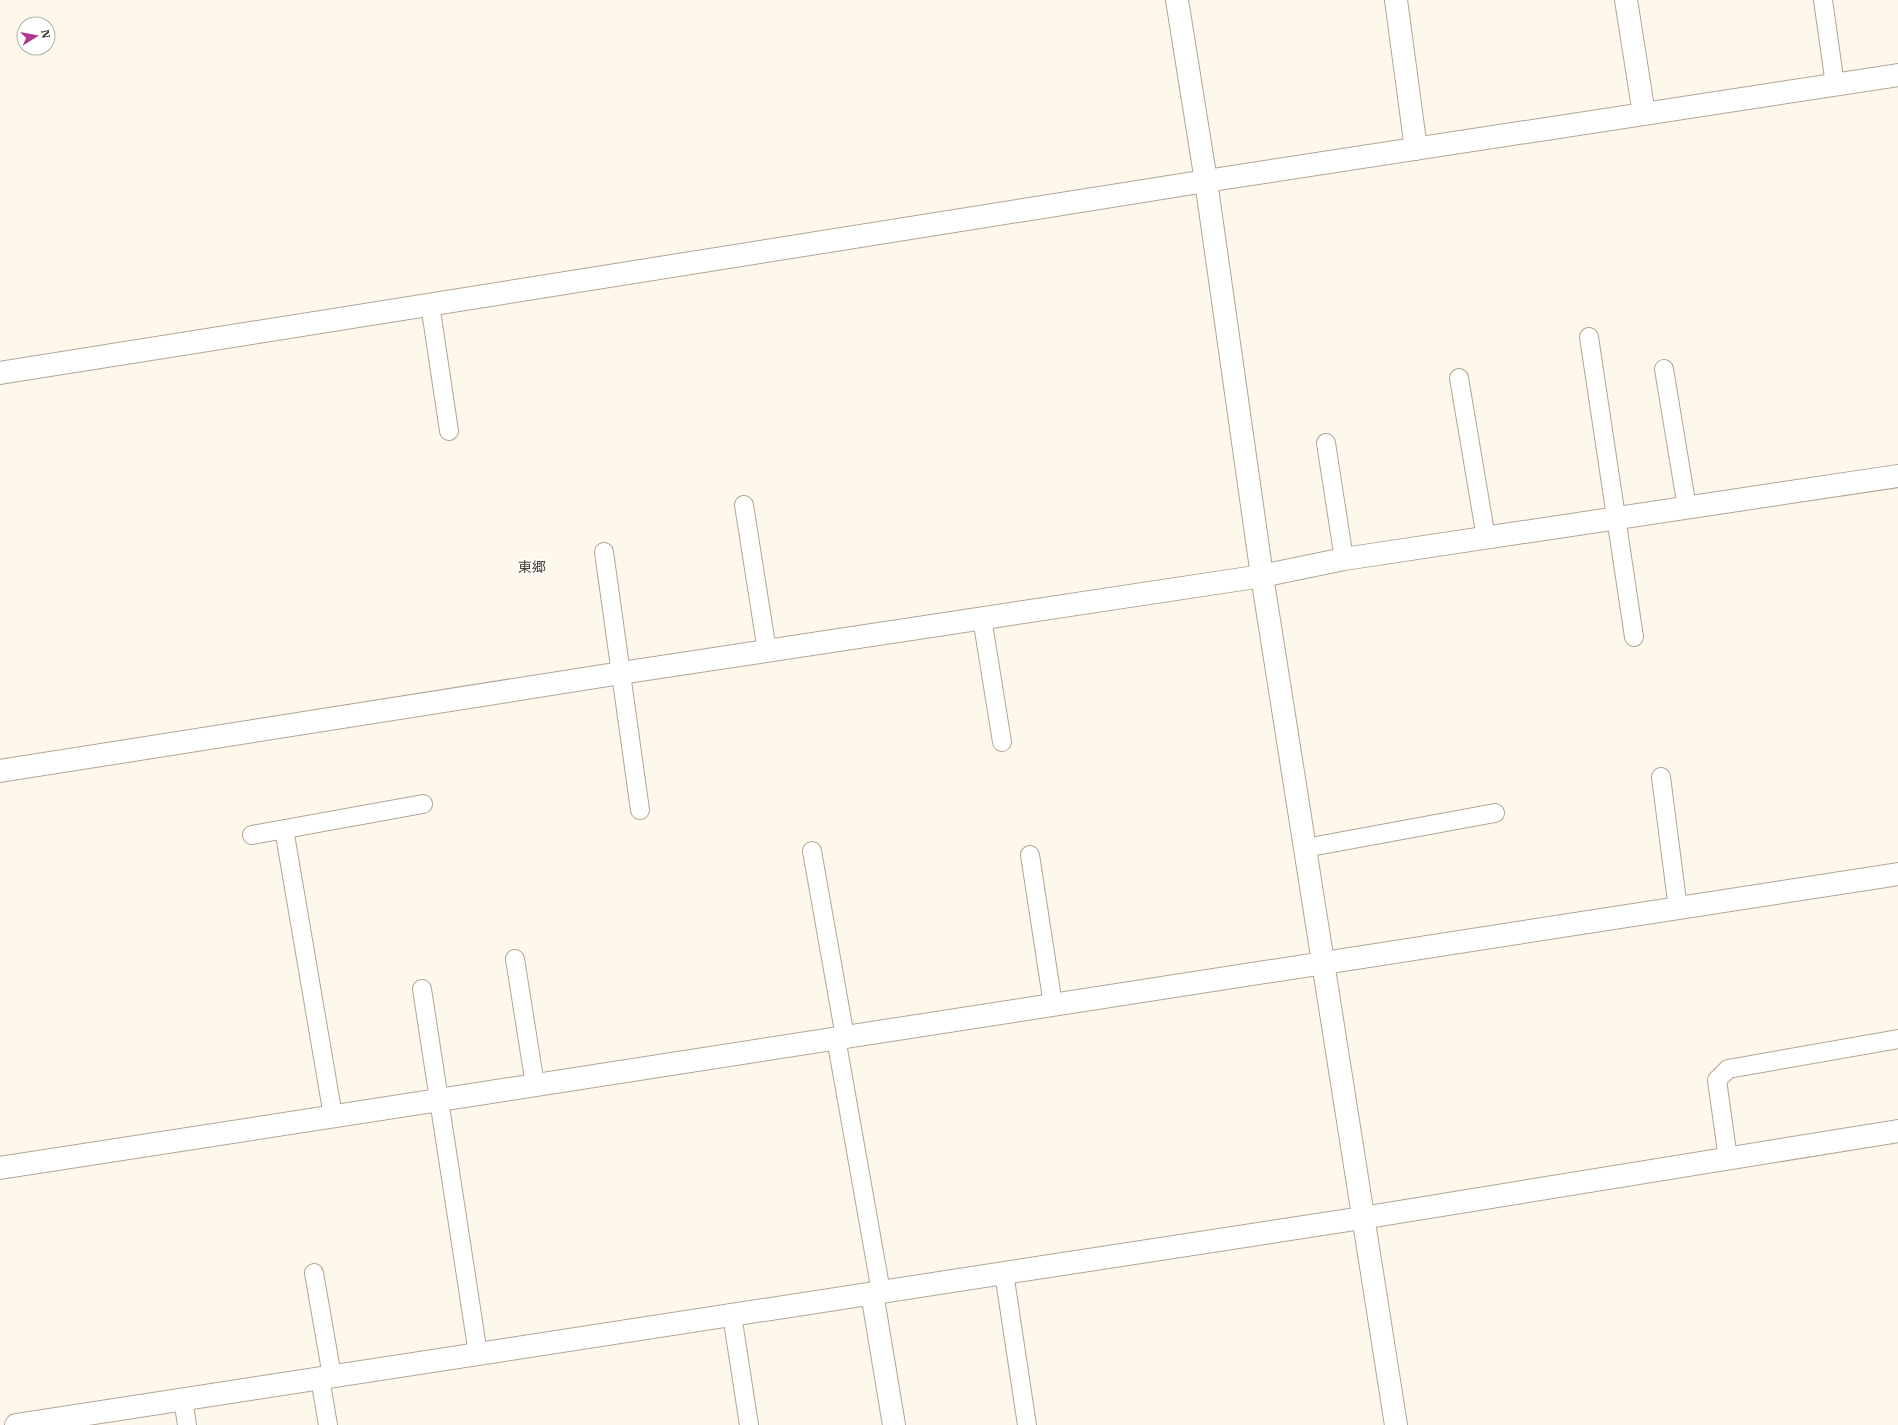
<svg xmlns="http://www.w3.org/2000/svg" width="1898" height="1425" font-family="'IBM Plex Serif','Noto Sans JP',serif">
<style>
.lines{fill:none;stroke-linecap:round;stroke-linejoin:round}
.lane-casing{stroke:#b1a695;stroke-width:20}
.street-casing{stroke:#b1a695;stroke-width:24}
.lane{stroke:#fff;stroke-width:18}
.street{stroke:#fff;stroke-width:22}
.labels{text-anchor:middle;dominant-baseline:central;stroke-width:4;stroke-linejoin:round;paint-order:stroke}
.quarter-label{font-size:14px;fill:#4b4132;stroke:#fff}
</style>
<rect width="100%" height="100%" fill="#fef7ec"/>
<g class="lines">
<g class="lane-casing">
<path id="lane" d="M1823,0L1835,85
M430,304L449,431
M1589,337L1634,637
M1664,369L1687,508
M1459,378L1486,538
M1326,443L1344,559
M744,505L767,651
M604,552L640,810
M982,618L1002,742
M1661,777L1678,909
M284,829L333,1116
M252,835L423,804
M1305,848L1495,813
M812,851L845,1037
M1030,855L1053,1005
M515,959L535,1085
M422,989L478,1354
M836,1038L881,1292
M1728,1159L1717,1080L1728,1069L1898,1039
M314,1273L332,1376
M1004,1273L1027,1425
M732,1315L749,1425
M320,1378L328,1425
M183,1399L187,1425"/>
</g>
<g class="street-casing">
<path id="street" d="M1177,0L1206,181L1262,576L1396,1425
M1396,0L1416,149
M1626,0L1644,114
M0,373L1206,181L1898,75
M0,771L621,673L1262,576L1344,559L1898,476
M0,1168L1898,874
M872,1293L894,1425
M16,1425L1362,1218L1898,1131"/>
</g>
<use href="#lane" class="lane"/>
<use href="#street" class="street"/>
</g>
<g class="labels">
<g class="quarter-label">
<text x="532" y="567">東郷</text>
</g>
</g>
<g transform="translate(36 36) rotate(79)"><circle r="19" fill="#ffffff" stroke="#b2b1ad"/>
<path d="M0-3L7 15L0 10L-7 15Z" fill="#ac378e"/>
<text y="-6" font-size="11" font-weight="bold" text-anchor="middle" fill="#3f3b33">N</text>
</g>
</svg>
